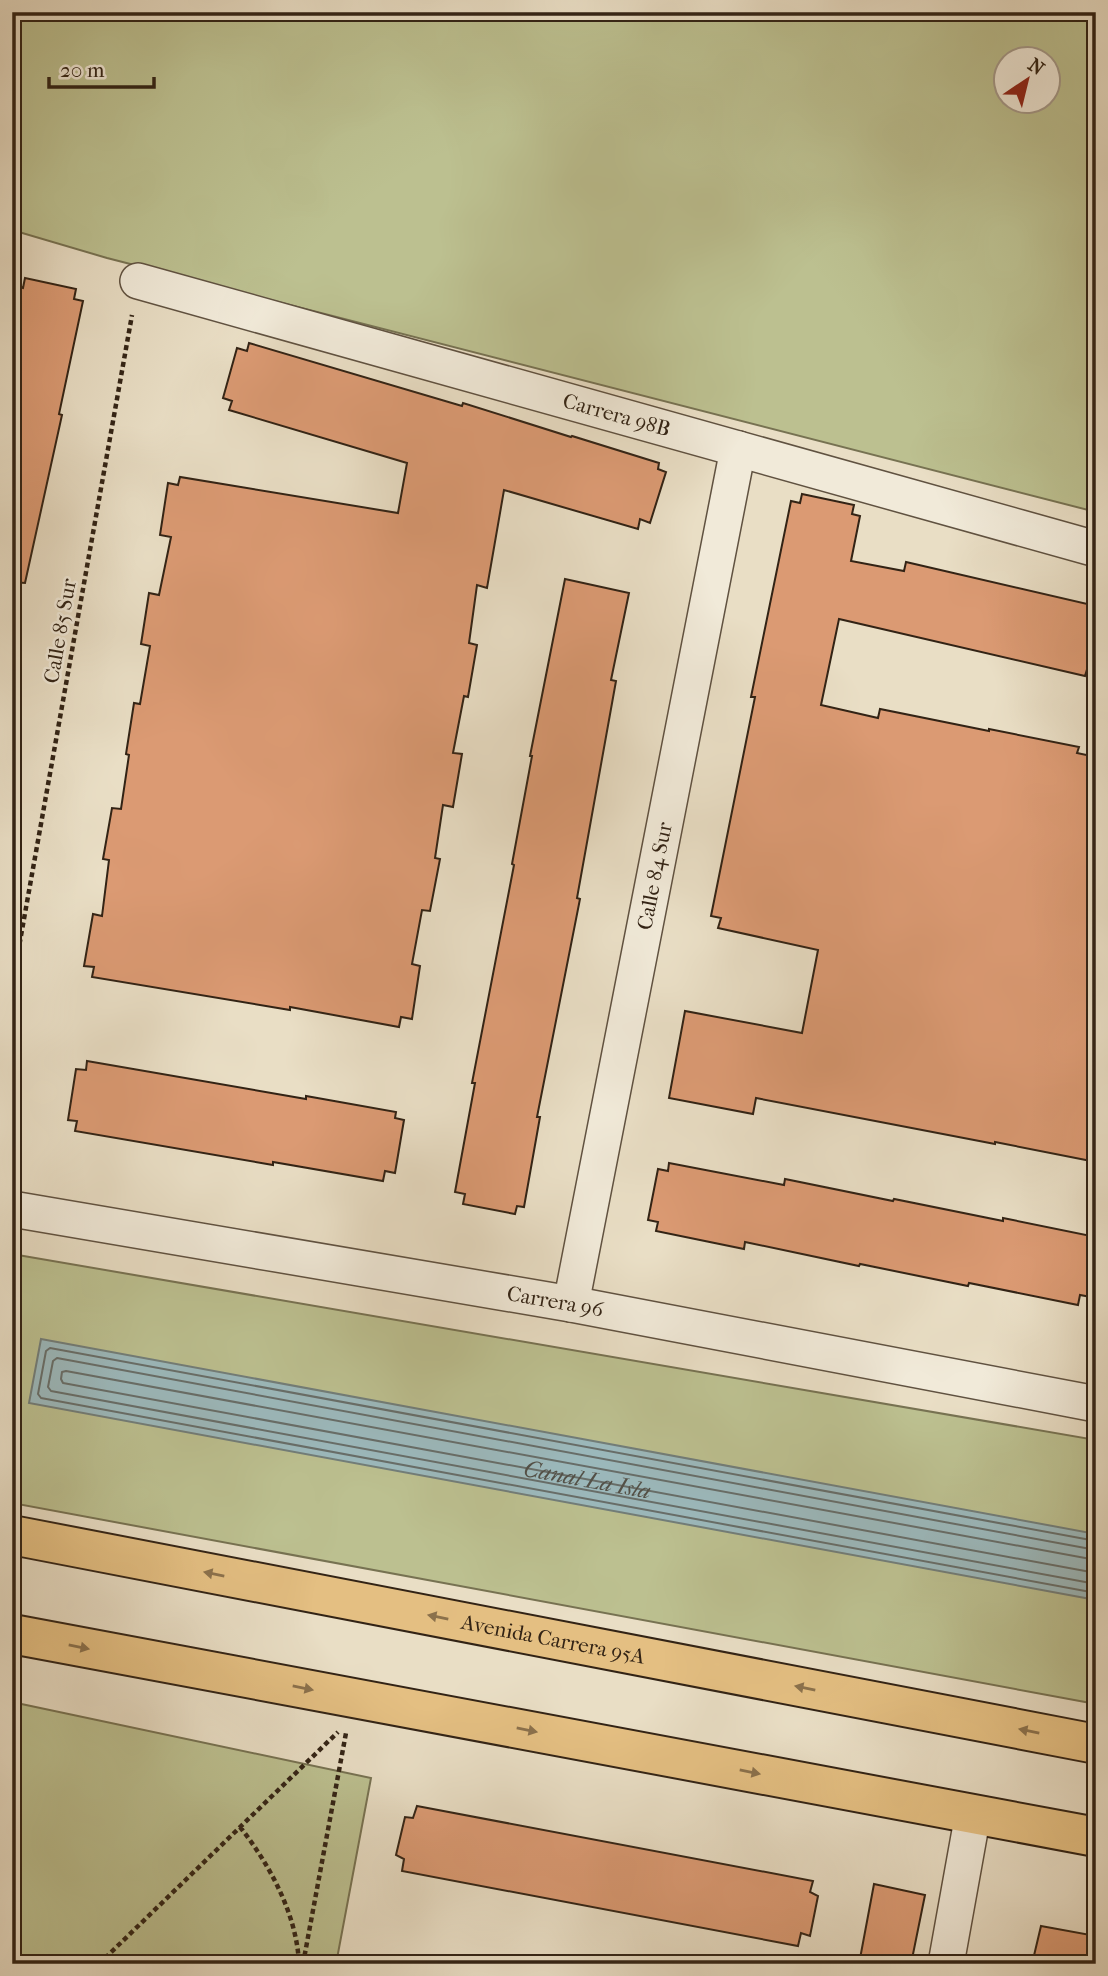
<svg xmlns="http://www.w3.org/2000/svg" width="1108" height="1976" font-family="'IM FELL French Canon',serif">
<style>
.green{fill:#bcc090;stroke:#777252;stroke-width:2;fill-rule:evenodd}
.water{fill:#9cbabe;stroke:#727e7a;stroke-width:2}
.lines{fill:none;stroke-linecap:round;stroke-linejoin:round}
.shore{stroke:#676e6a;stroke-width:2}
.building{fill:#db9a73;stroke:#322315;stroke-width:2}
.minor-casing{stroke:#605241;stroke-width:38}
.major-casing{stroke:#322315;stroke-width:42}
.path{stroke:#322315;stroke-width:4.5;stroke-dasharray:5 3.5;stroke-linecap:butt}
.minor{stroke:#f1ead9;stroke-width:35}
.major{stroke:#e4bf82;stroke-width:38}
.oneway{fill:#8b714c}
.labels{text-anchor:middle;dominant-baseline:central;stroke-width:5;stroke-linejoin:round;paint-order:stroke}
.street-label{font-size:21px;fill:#322315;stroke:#f1ead9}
.water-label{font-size:23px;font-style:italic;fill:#525048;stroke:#f1ead9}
</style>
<rect width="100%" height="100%" fill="#e9dec5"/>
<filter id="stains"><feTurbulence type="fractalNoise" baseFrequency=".00286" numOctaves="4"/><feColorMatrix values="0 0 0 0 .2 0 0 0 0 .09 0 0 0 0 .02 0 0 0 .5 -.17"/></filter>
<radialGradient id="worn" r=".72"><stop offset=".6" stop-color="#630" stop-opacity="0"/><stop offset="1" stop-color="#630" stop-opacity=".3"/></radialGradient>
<path class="green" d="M12,12H1096V512L107,258L12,230ZM1006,60H1048V102H1006Z
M12,1254L1096,1440V1704L12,1503Z
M12,1702L371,1778L336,1964H12Z"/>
<path class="water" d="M41,1339L1096,1534V1600L29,1403Z"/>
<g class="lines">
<g class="shore">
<path d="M1096,1541L50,1348L46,1351L38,1394L41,1398L1096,1593"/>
<path d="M1096,1550L57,1358L53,1361L48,1387L51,1391L1096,1584"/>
<path id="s1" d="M1096,1560L66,1371L62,1372L61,1379L63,1383L1096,1573"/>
</g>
</g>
<path class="building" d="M25,278L76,289L74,299L83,301L59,414L62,415L25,583L12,582V285L23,288Z
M249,343L462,406L463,403L571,437L572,436L659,463L658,469L666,472L650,523L640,519L638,529L504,490L487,588L477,585L469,643L477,645L468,697L464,696L453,753L462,754L453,807L443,805L435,858L440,859L430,911L422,910L412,964L420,966L412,1019L401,1017L399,1027L290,1007V1010L92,977L94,967L84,966L93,914L102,916L109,860L103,859L112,808L121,809L129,755L126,754L134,703L140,704L150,646L141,644L149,593L159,595L171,537L160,535L168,483L178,485L180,477L398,513L407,463L229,410L232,401L223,398L237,348L247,351Z
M802,494L854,505L852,514L860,516L851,561L904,571L906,562L1096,606V667L1088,666L1085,676L839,619L821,705L878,718L880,709L989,731V729L1079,747L1077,753L1096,757V1162L995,1142V1144L756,1098L753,1114L669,1098L685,1011L802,1033L818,950L718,928L721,918L711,916L755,697H751L791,501L800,503Z
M565,579L629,593L611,680L616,681L577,898L580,899L537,1117H540L524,1207L517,1206L515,1214L463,1204L465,1194L455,1192L475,1083H472L514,865L512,864L532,756H530Z
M87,1061L306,1099V1096L396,1112L395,1118L404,1120L395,1173L385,1171L383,1181L273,1162V1165L75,1131L77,1121L68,1120L76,1069L86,1070Z
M669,1163L784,1185L785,1179L893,1201L894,1199L1003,1221V1218L1096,1237V1298L1080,1295L1078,1305L969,1283L968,1286L860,1264L859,1266L745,1242L744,1249L656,1231L658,1222L648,1220L658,1169L668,1171Z
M417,1806L813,1881L810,1892L818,1896L810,1936L801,1933L798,1946L402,1871L404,1859L396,1855L405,1817L413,1818Z
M874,1884L925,1895L911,1964H859Z
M1041,1926L1096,1936V1964H1032Z"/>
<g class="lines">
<g class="minor-casing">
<g id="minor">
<path id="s2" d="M138,281L1096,549"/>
<path id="s3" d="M12,1209L571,1304L1096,1404"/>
<path id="s4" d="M571,1304L738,449"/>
<path d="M946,1964L973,1814"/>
</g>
</g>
<g class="major-casing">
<g id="major">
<path id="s5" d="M12,1535L1096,1744"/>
<path d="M12,1634L1096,1837"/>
</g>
</g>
<path class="path" d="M12,986L132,315
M240,1827C270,1865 297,1915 299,1964
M99,1964L338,1732
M303,1964L346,1733"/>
<use href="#minor" class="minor"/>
<use href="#major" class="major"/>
</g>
<defs><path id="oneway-solid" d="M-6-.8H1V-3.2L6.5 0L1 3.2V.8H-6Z" transform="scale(1.75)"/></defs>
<g class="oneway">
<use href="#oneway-solid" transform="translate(214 1574) rotate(-169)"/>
<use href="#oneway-solid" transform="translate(438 1617) rotate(-169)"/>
<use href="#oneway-solid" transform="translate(79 1647) rotate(11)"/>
<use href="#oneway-solid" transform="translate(303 1688) rotate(11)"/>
<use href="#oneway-solid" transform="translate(805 1688) rotate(-169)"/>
<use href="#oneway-solid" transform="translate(527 1730) rotate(11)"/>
<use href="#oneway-solid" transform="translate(1029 1731) rotate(-169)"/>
<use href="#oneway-solid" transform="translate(750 1772) rotate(11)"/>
</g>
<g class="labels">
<g class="street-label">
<text stroke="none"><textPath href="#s2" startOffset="497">Carrera 98B</textPath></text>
<text transform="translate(60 631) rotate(-80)">Calle 85 Sur</text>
<text stroke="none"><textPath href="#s4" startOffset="436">Calle 84 Sur</textPath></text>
<text stroke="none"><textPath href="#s3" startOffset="551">Carrera 96</textPath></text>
<text stroke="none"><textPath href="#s5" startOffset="551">Avenida Carrera 95A</textPath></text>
</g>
<g class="water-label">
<text stroke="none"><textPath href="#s1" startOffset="1596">Canal La Isla</textPath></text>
</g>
</g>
<rect width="1108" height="1976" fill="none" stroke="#e9dec5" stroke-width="42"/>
<rect x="14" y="14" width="1080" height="1948" fill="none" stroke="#322315" stroke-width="3.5"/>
<rect x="21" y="21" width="1066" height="1934" fill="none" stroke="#322315" stroke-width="2"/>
<g transform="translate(1027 80) rotate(35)"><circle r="33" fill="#f1ead9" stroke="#a59a8b" stroke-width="2"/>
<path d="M0-5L12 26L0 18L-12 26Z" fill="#8f2418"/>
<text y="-10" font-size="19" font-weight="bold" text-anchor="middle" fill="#322315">N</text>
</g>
<path d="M49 77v10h105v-10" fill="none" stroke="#322315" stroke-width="3.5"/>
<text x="60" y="77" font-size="21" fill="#322315" stroke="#f1ead9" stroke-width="5" paint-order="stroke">20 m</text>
<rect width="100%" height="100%" filter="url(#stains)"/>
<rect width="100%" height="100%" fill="url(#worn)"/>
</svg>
